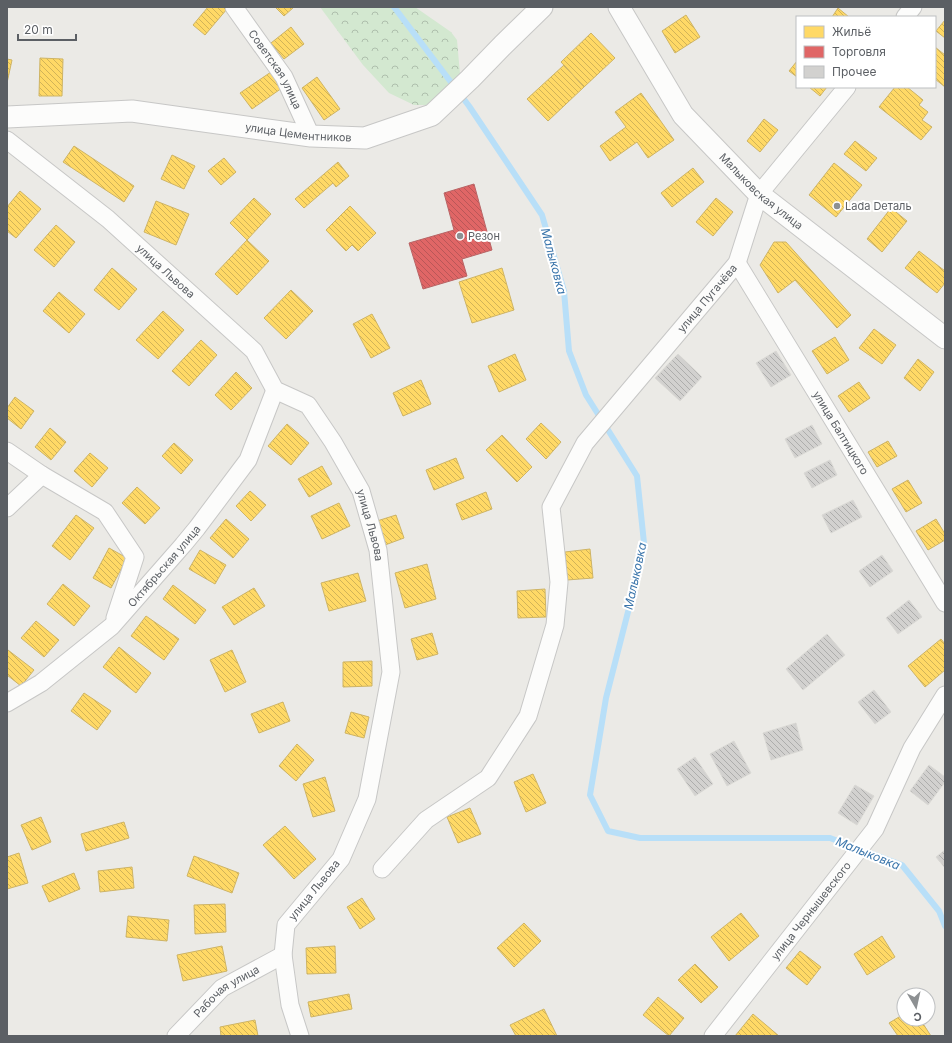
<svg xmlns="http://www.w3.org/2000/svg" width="952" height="1043" font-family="Inter,sans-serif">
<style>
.forest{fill:url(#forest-crowns)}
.homes{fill:url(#homes-back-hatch);stroke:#ceb465}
.shops{fill:url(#shops-back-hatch);stroke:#b86465}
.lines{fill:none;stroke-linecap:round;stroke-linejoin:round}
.stream{stroke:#b8dff8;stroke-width:6}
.building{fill:url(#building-back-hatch);stroke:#dad9d5}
.minor-casing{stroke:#c7c7c6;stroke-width:19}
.tertiary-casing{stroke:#c7c7c6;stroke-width:23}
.minor{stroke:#fcfcfb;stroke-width:17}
.tertiary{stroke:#fcfcfb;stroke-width:21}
.poi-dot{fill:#8d9092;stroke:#fff;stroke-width:1.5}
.labels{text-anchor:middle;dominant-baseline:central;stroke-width:4;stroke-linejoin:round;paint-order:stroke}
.street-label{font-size:11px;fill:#5b5f64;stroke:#fff}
.poi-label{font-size:11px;fill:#5b5f64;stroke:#fff;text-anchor:start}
.water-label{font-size:12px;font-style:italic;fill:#3a75ab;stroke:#fff}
</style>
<defs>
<pattern id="forest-crowns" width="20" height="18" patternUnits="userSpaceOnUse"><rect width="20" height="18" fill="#d3e8d0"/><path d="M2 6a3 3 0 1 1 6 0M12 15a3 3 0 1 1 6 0" fill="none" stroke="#aebfac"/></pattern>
<pattern id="homes-back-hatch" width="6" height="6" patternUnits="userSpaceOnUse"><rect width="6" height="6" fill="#ffd966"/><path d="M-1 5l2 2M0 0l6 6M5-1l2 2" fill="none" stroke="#d1b358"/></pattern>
<pattern id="shops-back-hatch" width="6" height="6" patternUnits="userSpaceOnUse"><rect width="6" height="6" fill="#e06666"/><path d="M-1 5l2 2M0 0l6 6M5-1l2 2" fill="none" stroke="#b95758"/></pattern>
<pattern id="building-back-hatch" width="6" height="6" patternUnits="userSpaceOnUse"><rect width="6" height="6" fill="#d2d1cf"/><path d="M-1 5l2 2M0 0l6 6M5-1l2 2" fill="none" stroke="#adadac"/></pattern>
</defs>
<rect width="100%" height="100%" fill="#ebeae6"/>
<path class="forest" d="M320,7H415L451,32L457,40L460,74L437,100L426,105H414L389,93L363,65Z"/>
<path class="homes" d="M208,7H224L227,9L205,35L193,25Z
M275,7H294L284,16Z
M838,8L849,17H832Z
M686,15L700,37L675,53L662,31Z
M945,20V38L936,31Z
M291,27L304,44L284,59L271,43Z
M591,33L615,58L584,87L561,62Z
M935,47L945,55V87L935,79Z
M40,58L63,59L62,96H39Z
M7,59L12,60L7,83Z
M797,61V77L789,71Z
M564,65L584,87L548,121L527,99Z
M271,72L282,88L252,109L240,93Z
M317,77L340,109L324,120L302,88Z
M809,87H827L820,96Z
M895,87H907L923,100L919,105L928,112L922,120L932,127L921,140L879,107Z
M641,93L674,140L648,158L637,142L610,161L600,146L626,127L615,112Z
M764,119L778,130L760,152L747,141Z
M855,141L877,158L866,171L844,154Z
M74,146L134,186L124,202L63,162Z
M172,155L195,166L184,189L161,179Z
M224,158L236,172L221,185L208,171Z
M338,162L349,176L336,187L333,183L304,208L295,199Z
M834,163L862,185L836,217L809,195Z
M693,168L704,182L672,207L661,193Z
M20,191L41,209L16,238L7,231V207Z
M254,198L271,214L247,240L230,223Z
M716,198L733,212L713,236L696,222Z
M156,201L189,214L176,245L144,232Z
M350,206L376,233L358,251L352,245L346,251L326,230Z
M891,208L907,221L882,252L867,239Z
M56,225L75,242L54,267L34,250Z
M247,240L269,261L237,295L215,274Z
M774,242H786L851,315L837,328L795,280L778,293L760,265Z
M919,251L945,271V283L937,293L905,268Z
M112,268L137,289L119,310L94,290Z
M502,268L514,310L472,323L459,282Z
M291,290L313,311L286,339L264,318Z
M59,292L85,314L69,333L43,311Z
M163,311L184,330L158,359L136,340Z
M372,314L390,348L371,358L353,324Z
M874,329L896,345L882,364L859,348Z
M835,337L849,360L827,374L812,351Z
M201,340L217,355L189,386L172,371Z
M515,354L526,380L499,392L488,366Z
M918,359L934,372L920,391L904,378Z
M236,372L252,388L231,410L215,395Z
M421,380L431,404L403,416L393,393Z
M859,382L870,398L849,412L838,396Z
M15,397L34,411L21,429L7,418V408Z
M541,423L561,442L546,459L526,439Z
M287,424L309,443L291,465L268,446Z
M50,428L66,442L51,460L35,447Z
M502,435L532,467L517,482L486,450Z
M888,441L897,456L877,467L868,452Z
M174,443L193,460L181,474L162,456Z
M90,453L108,468L92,487L74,471Z
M456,458L464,478L434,490L426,470Z
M322,466L332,484L309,497L298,479Z
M908,480L922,503L906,512L892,489Z
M137,487L160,508L145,524L122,503Z
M250,491L266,505L251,521L236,506Z
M486,492L492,509L462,520L456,504Z
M339,503L350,526L322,539L311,516Z
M76,515L94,528L70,560L52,546Z
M396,515L404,538L385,545L377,521Z
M226,519L249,539L233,558L210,538Z
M936,519L945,534V540L928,550L916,531Z
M109,548L127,558L111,588L93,578Z
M590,549L593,578L567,580L565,552Z
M200,550L226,565L215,584L189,569Z
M427,564L436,599L405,608L395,573Z
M358,573L366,601L329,611L321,583Z
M63,584L90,606L74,626L47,604Z
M173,585L206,610L195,624L163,599Z
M254,588L265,606L234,625L222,607Z
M545,589L546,617L518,618L517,591Z
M146,616L179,639L164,660L131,636Z
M36,621L59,640L44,657L21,638Z
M432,633L438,654L417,660L411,639Z
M941,639L945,644V670L925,687L908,666Z
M119,647L151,673L136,693L103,667Z
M8,650L34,670L21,686L7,675V651Z
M232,650L246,682L225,692L210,660Z
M372,661V686L343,687V662Z
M84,693L111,711L97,730L71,711Z
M283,702L290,721L259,733L251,714Z
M351,712L369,717L364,738L345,733Z
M297,744L314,760L296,781L279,766Z
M533,774L546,803L526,812L514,782Z
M325,777L335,811L313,817L303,784Z
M470,808L481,834L458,843L447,817Z
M41,817L51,842L32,850L21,825Z
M124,822L129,838L86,851L81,834Z
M285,826L316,859L294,879L263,845Z
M19,853L28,883L7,889V857Z
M194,856L239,873L232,893L187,876Z
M132,867L134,888L100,892L98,871Z
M74,873L80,889L49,902L42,886Z
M362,898L375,919L360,929L347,907Z
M225,904L226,932L195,934L194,905Z
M741,913L759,936L729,961L711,937Z
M128,916L169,920L167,941L126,937Z
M524,923L541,941L514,967L497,948Z
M882,936L895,957L867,975L854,954Z
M222,946L227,971L183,981L177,955Z
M335,946L336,973L307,974L306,948Z
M800,951L821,967L807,985L786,968Z
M695,964L718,987L701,1003L678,980Z
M349,994L352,1009L311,1017L308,1002Z
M658,997L684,1018L669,1036L643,1015Z
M544,1009L557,1036H516L510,1025Z
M753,1014L779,1036H735Z
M904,1014V1019H920L931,1036H898L889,1023Z
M255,1020L258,1036H221L220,1027Z"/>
<path class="shops" d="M474,184L492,250L462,259L467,276L423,289L409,243L454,230L444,193Z"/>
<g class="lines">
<path class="stream" d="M394,7L469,106L542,215L564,291L569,351L586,395L637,476L644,543L629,608L606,698L590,795L608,831L640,838H830L902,865L939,911L945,926"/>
</g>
<path class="building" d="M776,351L791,375L771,387L756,363Z
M678,354L702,377L680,401L655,378Z
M812,425L822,444L795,458L785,439Z
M830,460L837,475L812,488L804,473Z
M853,500L862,517L831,533L822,515Z
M882,555L893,571L870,587L859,571Z
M909,600L922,617L898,634L886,618Z
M827,634L845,655L803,690L786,669Z
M874,690L891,712L875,724L858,702Z
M796,723L803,750L771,760L763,733Z
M734,741L751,773L727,786L710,754Z
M695,757L713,784L695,796L677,769Z
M929,765L945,777V782L928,805L910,791Z
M855,785L874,796L857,825L838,813Z
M945,850V868L936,857Z"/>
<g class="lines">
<g class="minor-casing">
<g id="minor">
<path id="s1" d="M234,7L284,77L311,136"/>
<path d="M905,17L913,7"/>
<path id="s2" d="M7,140L108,219L254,351L275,390L308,405L333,442L361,491L378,550L391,672L367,799L341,859L286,925L283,955L290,1005L300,1036"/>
<path id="s3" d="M737,263L945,603"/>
<path d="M7,451L42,475L105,512L135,557L115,618"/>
<path d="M7,508L42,475"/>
<path id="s4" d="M7,703L41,683L112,626L183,545L197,528L248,460L275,390"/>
<path id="s5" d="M382,869L426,820L488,778L528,716L555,625L559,582L551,507L585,443L737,263L759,194L847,87"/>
<path id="s6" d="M176,1036L222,988L283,955"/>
<path id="s7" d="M713,1036L875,829L912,748L945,695"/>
</g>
</g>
<g class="tertiary-casing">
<g id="tertiary">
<path id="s8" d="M619,7L683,115L759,194L945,338"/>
<path id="s9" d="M7,117L132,111L311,136L365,138L432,115L470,79L503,45L542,7"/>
</g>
</g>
<use href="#minor" class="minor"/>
<use href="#tertiary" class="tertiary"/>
</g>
<g class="poi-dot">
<circle cx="837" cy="206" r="4"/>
<circle cx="460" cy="236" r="4"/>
</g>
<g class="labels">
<g class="street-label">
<text stroke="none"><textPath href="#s1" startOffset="75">Советская улица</textPath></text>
<text stroke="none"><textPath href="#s9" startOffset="293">улица Цементников</textPath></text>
<text stroke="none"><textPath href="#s8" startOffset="235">Малыковская улица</textPath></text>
<text stroke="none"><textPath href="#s2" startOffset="206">улица Львова</textPath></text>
<text stroke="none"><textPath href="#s5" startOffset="690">улица Пугачёва</textPath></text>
<text stroke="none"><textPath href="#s3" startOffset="199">улица Балтицкого</textPath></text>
<text stroke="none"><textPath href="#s2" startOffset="542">улица Львова</textPath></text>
<text stroke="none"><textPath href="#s4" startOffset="210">Октябрьская улица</textPath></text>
<text transform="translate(314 890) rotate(-51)">улица Львова</text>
<text stroke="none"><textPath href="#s7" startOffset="159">улица Чернышевского</textPath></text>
<text stroke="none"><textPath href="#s6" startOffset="68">Рабочая улица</textPath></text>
</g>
<g class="poi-label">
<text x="845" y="206">Lada Dеталь</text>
<text x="468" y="236">Резон</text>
</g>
<g class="water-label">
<text transform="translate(554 261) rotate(75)">Малыковка</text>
<text transform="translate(635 576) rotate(-78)">Малыковка</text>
<text transform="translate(868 853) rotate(22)">Малыковка</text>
</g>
</g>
<rect width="952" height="1043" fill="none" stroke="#5b5f64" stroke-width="16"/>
<rect x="796" y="16" width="140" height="72" fill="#ffffff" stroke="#bdbfc1"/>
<rect x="804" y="26" width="20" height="12" fill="#ffd966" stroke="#bdbfc1"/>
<text x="832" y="36" font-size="12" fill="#5b5f64">Жильё</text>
<rect x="804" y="46" width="20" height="12" fill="#e06666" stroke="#bdbfc1"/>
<text x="832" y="56" font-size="12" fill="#5b5f64">Торговля</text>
<rect x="804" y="66" width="20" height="12" fill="#d2d1cf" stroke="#bdbfc1"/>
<text x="832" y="76" font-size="12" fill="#5b5f64">Прочее</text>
<g transform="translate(916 1007) rotate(171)"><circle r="19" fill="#ffffff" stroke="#bdbfc1"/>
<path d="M0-3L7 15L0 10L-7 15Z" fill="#8d9092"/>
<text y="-6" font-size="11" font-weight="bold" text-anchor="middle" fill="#5b5f64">С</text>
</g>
<path d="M18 34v6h58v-6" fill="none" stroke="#5b5f64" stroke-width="2"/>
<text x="24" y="34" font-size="12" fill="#5b5f64" stroke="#ffffff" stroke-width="3" paint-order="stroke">20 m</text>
</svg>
